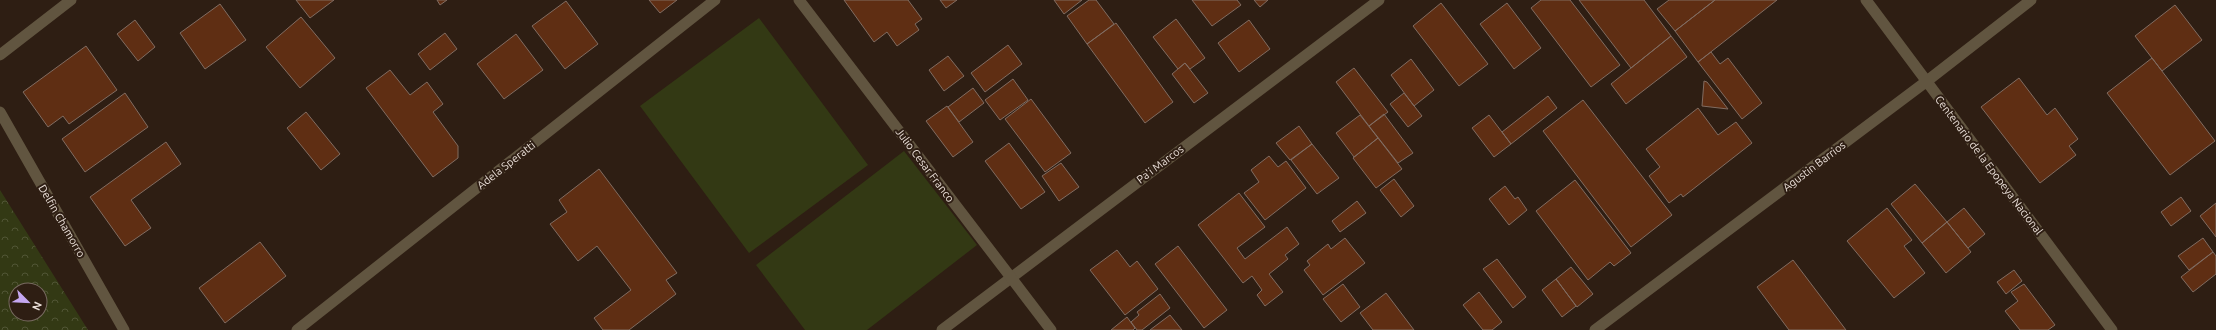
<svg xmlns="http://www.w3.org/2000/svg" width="2216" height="330" font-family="Ubuntu,sans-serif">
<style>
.grass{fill:#333914}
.park{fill:url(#park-crowns);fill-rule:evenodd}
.building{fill:#5f2e13;stroke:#816c61}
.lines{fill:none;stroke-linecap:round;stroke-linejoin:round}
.minor{stroke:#615540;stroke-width:11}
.tertiary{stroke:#615540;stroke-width:11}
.labels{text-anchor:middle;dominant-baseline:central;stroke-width:4;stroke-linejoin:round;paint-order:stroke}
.street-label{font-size:11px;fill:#eadfd8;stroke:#2e1e13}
</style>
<defs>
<pattern id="park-crowns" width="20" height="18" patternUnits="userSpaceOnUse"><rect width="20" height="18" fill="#333914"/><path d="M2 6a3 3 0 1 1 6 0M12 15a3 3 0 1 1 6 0" fill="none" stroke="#515535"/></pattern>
</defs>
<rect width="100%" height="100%" fill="#2e1e13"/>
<path class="grass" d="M759,18L868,165L749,253L640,106Z
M904,151L977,245L867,330H805L756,265Z"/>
<path class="park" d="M0,190L88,330H0ZM16,290H40V314H16Z"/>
<path class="building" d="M296,0H334L310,18Z
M437,0H447L440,5Z
M649,0H677L660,13Z
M844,0H908L922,19L915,24L919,30L897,46L887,32L874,42Z
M940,0H957L946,8Z
M1054,0H1082L1064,14Z
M1089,0H1096L1114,24L1087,44L1067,16Z
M1192,0H1237L1241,5L1212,26Z
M1254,0H1268L1260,7Z
M1541,0H1570L1620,65L1591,87L1531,8Z
M1579,0H1644L1671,36L1631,68Z
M1669,0H1715L1675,31L1657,9Z
M1715,0H1777L1698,62L1675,31Z
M566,1L598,44L565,69L532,26Z
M1441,3L1488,64L1459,86L1413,26Z
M1507,3L1541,48L1514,69L1480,24Z
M220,4L246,40L205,69L180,33Z
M2175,5L2202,40L2162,71L2135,36Z
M301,17L335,58L300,88L266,47Z
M1176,19L1205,58L1190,69L1185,63L1178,69L1153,37Z
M135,20L155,47L138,61L117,34Z
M1249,20L1270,49L1239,72L1218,43Z
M1116,23L1173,102L1145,123L1087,44Z
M445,33L457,49L430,70L418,54Z
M516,34L543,70L504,99L477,64Z
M1671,36L1687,57L1626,104L1611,84Z
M1008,45L1022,64L985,92L971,73Z
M86,46L117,90L69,124L63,116L48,127L23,92Z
M1711,52L1720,64L1728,58L1762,103L1742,119L1698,62Z
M948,56L964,76L944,91L929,70Z
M2152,58L2215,141L2170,175L2107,93Z
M1411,59L1434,90L1414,106L1391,75Z
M1185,63L1208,93L1194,103L1172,74Z
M1354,68L1388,112L1369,126L1336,82Z
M390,70L410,95L427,82L443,104L433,112L458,146V158L433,177L366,88Z
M2019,78L2047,115L2055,108L2078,139L2069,146L2076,155L2040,183L1981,107Z
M1013,79L1028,100L1000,120L985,100Z
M1704,81L1707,82L1728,109L1702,106Z
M973,88L984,103L959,122L948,107Z
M125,93L148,127L85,172L62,139Z
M1404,93L1422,116L1408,127L1390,104Z
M1548,96L1557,108L1511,144L1502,132Z
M1031,99L1071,153L1045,172L1005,119Z
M1583,100L1672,215L1631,247L1543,131Z
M947,106L973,142L953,157L926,121Z
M1698,108L1718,135L1736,122L1752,143L1683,197L1681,194L1669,203L1649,176L1660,167L1646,149Z
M306,112L340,154L321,170L287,128Z
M1384,114L1413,153L1398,163L1369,126Z
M1360,115L1378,138L1354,157L1336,133Z
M1489,115L1511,144L1494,157L1472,128Z
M1299,126L1312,144L1290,160L1276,143Z
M1378,138L1402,169L1376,188L1353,158Z
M166,142L181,164L131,200L151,228L125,246L90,197Z
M1009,143L1045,192L1021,209L985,161Z
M1312,144L1339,178L1317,194L1291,160Z
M1269,156L1278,167L1286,161L1306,188L1265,220L1244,193L1259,182L1251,170Z
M1061,163L1079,187L1059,201L1042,176Z
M599,169L677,273L666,280L676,294L629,330H603L594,318L631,290L597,246L578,261L550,224L567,212L559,200Z
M1394,179L1414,206L1401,217L1380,190Z
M1575,180L1631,253L1614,266L1610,262L1588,280L1536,211Z
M1915,184L1947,222L1922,243L1891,204Z
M1505,186L1515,199L1518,197L1527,210L1509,225L1489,199Z
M1239,193L1265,227L1237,248L1245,259L1287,227L1299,244L1285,255L1288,259L1269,274L1283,292L1265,306L1257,295L1262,290L1252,276L1243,283L1198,225Z
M2181,197L2191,211L2171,226L2161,212Z
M1357,201L1366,213L1340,232L1332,221Z
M2216,203V237L2200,216Z
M1887,208L1912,240L1904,246L1925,273L1894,298L1847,241Z
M1964,208L1985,234L1968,248L1947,222Z
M1947,222L1971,252L1946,273L1922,243Z
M1345,238L1365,263L1323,295L1304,270L1310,265L1307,261L1328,244L1331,249Z
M2203,238L2213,252L2189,270L2178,256Z
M260,242L286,276L225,323L199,288Z
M1178,246L1227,310L1204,328L1155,264Z
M1117,250L1130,267L1137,261L1158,289L1125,315L1090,270Z
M2213,252L2216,256V274L2193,292L2181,277Z
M1497,259L1526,297L1513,308L1483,269Z
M1793,260L1846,330H1789L1757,287Z
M1571,267L1593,294L1577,307L1556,279Z
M2014,270L2022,281L2006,294L1997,282Z
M1556,279L1576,306L1562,317L1542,290Z
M1343,284L1360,307L1341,322L1323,299Z
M2024,284L2055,325L2048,330H2020L2005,311L2018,301L2011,292Z
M1479,292L1502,322L1492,330H1483L1463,305Z
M1386,293L1414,330H1373L1360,313Z
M1160,294L1170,308L1142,330H1137L1131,322L1139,315L1137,312Z
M1170,315L1182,330H1150Z
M1127,317L1135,328L1133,330H1111Z"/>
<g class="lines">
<path class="minor" d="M1866,0L2112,330
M0,55L71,0
M0,112L124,330
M297,330L715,0
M942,330L1379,0
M1595,330L1927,81L2031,0"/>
<path class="tertiary" d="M799,0L1051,330"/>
</g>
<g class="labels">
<g class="street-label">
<text transform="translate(1160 164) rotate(-37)">Pa'i Marcos</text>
<text transform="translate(506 165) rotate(-38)">Adela Speratti</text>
<text transform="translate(925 165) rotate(53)">Julio Cesar Franco</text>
<text transform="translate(1989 165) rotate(53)">Centenario de la Epopeya Nacional</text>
<text transform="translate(1814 166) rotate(-37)">Agustin Barrios</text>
<text transform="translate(62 221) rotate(60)">Delfin Chamorro</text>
</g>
</g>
<g transform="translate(28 302) rotate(114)"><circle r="19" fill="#2e1e13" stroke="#796b62"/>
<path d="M0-3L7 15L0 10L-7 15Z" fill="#c5a7f1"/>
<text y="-6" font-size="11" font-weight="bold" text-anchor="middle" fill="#eadfd8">N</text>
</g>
</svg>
